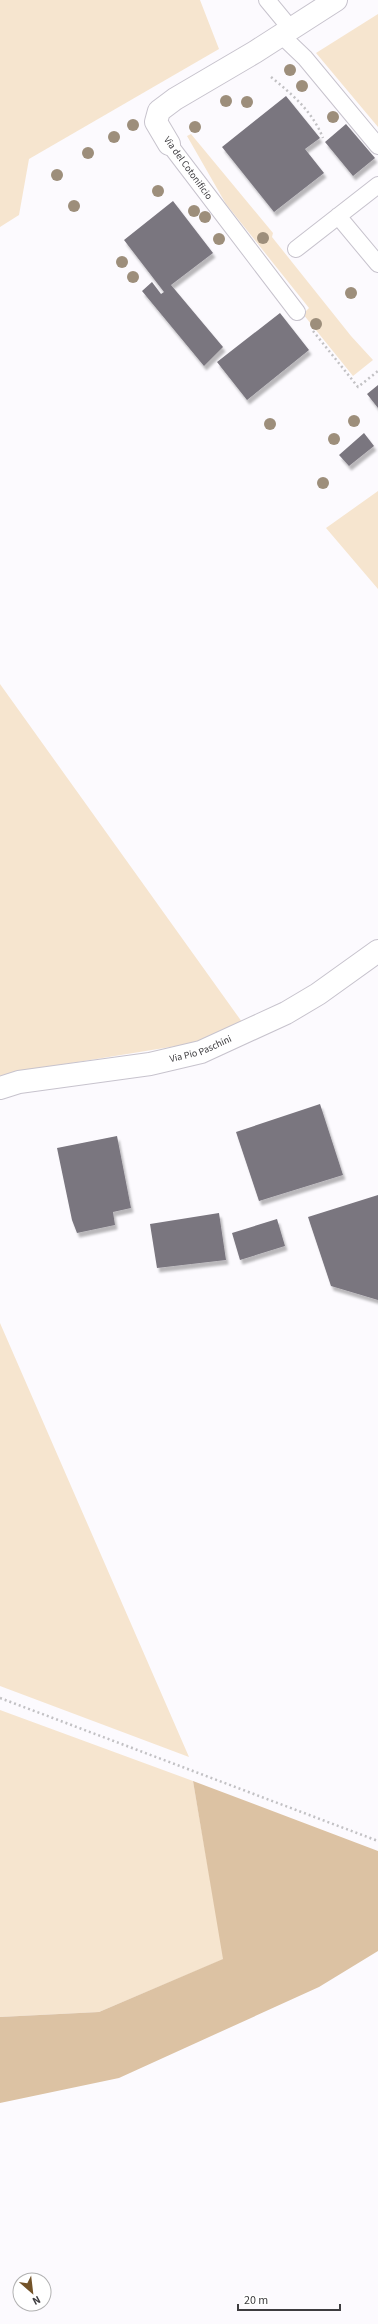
<svg xmlns="http://www.w3.org/2000/svg" width="378" height="2324" font-family="'Source Sans 3',sans-serif">
<style>
.green{fill:#f6e5cf}
.forest{fill:#dcc2a3}
.building{fill:#7a767f;filter:url(#shadow)}
.lines{fill:none;stroke-linecap:round;stroke-linejoin:round}
.service-casing{stroke:#c7c3cd;stroke-width:18}
.minor-casing{stroke:#c7c3cd;stroke-width:24}
.path{stroke:#c2c1c4;stroke-width:2.5;stroke-dasharray:2 3;stroke-linecap:butt}
.service{stroke:#fff;stroke-width:16}
.minor{stroke:#fff;stroke-width:22}
.tree{fill:#9d8e7b}
.labels{text-anchor:middle;dominant-baseline:central;stroke-width:4;stroke-linejoin:round;paint-order:stroke}
.street-label{font-size:10px;fill:#3d3c3f;stroke:#fff}
</style>
<defs>
<filter id="shadow"><feDropShadow dx="2.5" dy="4.5" stdDeviation="1" flood-color="#0004"/></filter>
</defs>
<rect width="100%" height="100%" fill="#fcfafe"/>
<path class="green" d="M0,0H200L219,49L29,159L19,215L0,227Z
M378,14V127L316,53Z
M191,134L273,233L272,237L351,336L373,360L353,376L303,314L309,308L226,204L187,136Z
M378,491V589L326,528Z
M0,684L242,1022L195,1043L10,1073L0,1076Z
M0,1323L189,1757L0,1686Z
M0,1710L193,1781L224,1959L99,2012L0,2017Z"/>
<path class="forest" d="M193,1781L378,1851V1951L319,1987L119,2078L0,2103V2017L99,2012L223,1959Z"/>
<path class="building" d="M286,96L320,138L305,149L324,173L274,212L222,147Z
M346,124L375,158L353,176L325,142Z
M173,201L213,253L171,285L223,347L204,366L142,291L152,282L161,294L164,292L124,240Z
M280,313L309,350L247,400L217,362Z
M378,385V408L367,394Z
M364,433L374,446L349,466L339,455Z
M320,1104L343,1175L259,1201L236,1132Z
M117,1136L131,1208L113,1212L115,1225L77,1233L72,1220L57,1148Z
M378,1195V1300L331,1286L308,1217Z
M219,1213L226,1260L157,1268L150,1224Z
M277,1219L285,1246L240,1260L232,1233Z"/>
<g class="lines">
<g class="service-casing">
<path id="service" d="M267,0L291,29
M281,35L305,58L378,146
M169,144L297,312
M338,216L378,264
M296,249L378,185"/>
</g>
<g class="minor-casing">
<g id="minor">
<path d="M169,144L156,122L159,111L175,99L255,52L336,0"/>
<path id="s1" d="M0,1088L19,1082L150,1064L201,1052L286,1013L318,994L378,951"/>
</g>
</g>
<path class="path" d="M271,77C293,95 312,111 323,138
M313,331L358,387L378,371
M0,1698L378,1841"/>
<use href="#service" class="service"/>
<use href="#minor" class="minor"/>
</g>
<g class="tree">
<circle cx="290" cy="70" r="6"/>
<circle cx="302" cy="86" r="6"/>
<circle cx="226" cy="101" r="6"/>
<circle cx="247" cy="102" r="6"/>
<circle cx="333" cy="117" r="6"/>
<circle cx="133" cy="125" r="6"/>
<circle cx="195" cy="127" r="6"/>
<circle cx="114" cy="137" r="6"/>
<circle cx="88" cy="153" r="6"/>
<circle cx="57" cy="175" r="6"/>
<circle cx="158" cy="191" r="6"/>
<circle cx="74" cy="206" r="6"/>
<circle cx="194" cy="211" r="6"/>
<circle cx="205" cy="217" r="6"/>
<circle cx="263" cy="238" r="6"/>
<circle cx="219" cy="239" r="6"/>
<circle cx="122" cy="262" r="6"/>
<circle cx="133" cy="277" r="6"/>
<circle cx="351" cy="293" r="6"/>
<circle cx="316" cy="324" r="6"/>
<circle cx="354" cy="421" r="6"/>
<circle cx="270" cy="424" r="6"/>
<circle cx="334" cy="439" r="6"/>
<circle cx="323" cy="483" r="6"/>
</g>
<g class="labels">
<g class="street-label">
<text transform="translate(188 168) rotate(54)">Via del Cotonificio</text>
<text stroke="none"><textPath href="#s1" startOffset="205">Via Pio Paschini</textPath></text>
</g>
</g>
<g transform="translate(32 2292) rotate(152)"><circle r="19" fill="#ffffff" stroke="#b1b1b2"/>
<path d="M0-3L7 15L0 10L-7 15Z" fill="#735329"/>
<text y="-6" font-size="11" font-weight="bold" text-anchor="middle" fill="#3d3c3f">N</text>
</g>
<path d="M238 2304v6h102v-6" fill="none" stroke="#3d3c3f" stroke-width="2"/>
<text x="244" y="2304" font-size="12" fill="#3d3c3f" stroke="#ffffff" stroke-width="3" paint-order="stroke">20 m</text>
</svg>
